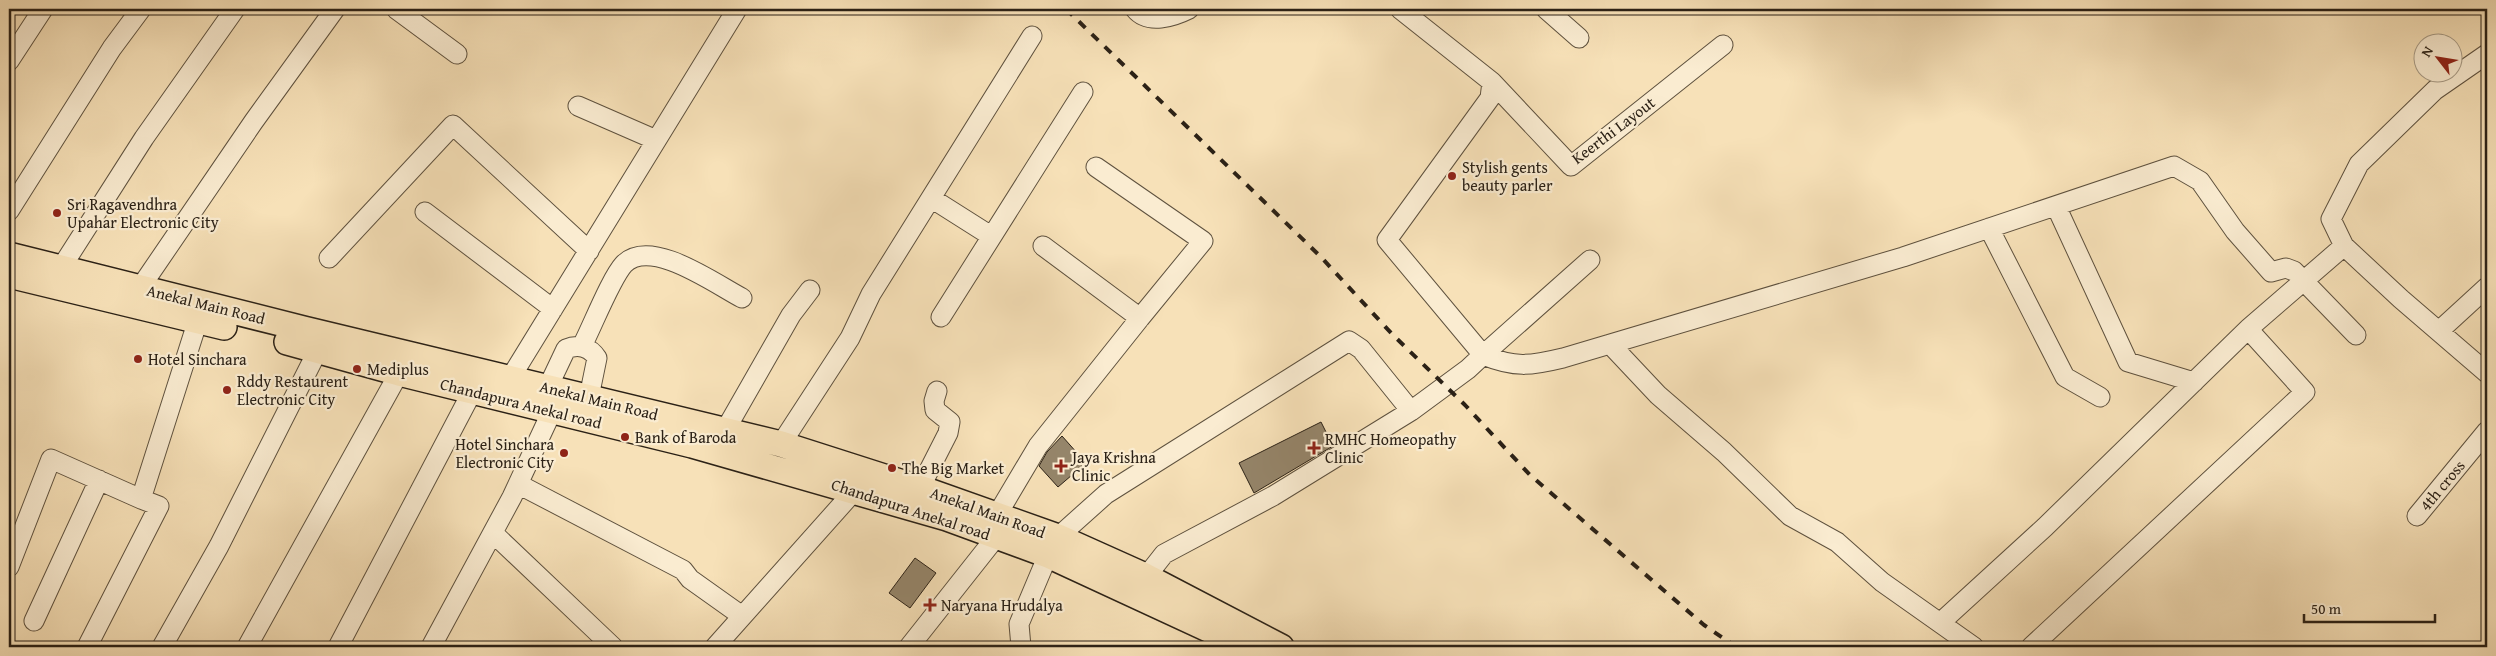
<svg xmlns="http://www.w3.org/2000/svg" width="2496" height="656" font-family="'Gentium Book Plus',serif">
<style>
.building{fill:#95856a;stroke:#2b2116}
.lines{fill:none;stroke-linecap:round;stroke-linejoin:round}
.minor-casing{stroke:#5e513e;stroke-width:21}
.major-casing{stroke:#2b2116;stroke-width:28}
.minor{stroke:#faecd1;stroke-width:19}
.major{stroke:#f7e1b8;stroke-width:25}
.rail{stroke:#2b2116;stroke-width:4;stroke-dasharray:9 9;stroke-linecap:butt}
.poi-dot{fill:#8f2418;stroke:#faecd1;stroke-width:2}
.labels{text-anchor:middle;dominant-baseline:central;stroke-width:4.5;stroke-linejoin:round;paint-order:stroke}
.street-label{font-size:16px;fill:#2b2116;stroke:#faecd1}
.poi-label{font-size:16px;fill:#2b2116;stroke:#faecd1;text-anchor:start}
</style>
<rect width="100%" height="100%" fill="#f7e1b8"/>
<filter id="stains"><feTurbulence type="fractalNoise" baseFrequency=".004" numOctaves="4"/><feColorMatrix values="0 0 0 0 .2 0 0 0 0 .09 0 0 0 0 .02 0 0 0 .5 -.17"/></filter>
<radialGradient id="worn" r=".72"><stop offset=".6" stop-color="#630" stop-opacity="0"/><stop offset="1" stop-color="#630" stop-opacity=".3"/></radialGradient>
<path class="building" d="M1321,422L1333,446L1254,493L1239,463Z
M1062,436L1086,463L1058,487L1039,466L1047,452Z
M915,558L936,573L910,608L889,593Z"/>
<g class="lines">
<g class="minor-casing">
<path id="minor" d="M396,9L457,54
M1135,9C1148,25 1173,17 1189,9
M1546,9L1579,38
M2487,54L2435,90L2359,164L2331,219L2344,246L2401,299L2487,373
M9,61L43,9
M1492,82L1571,166L1723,45
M578,106L656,140
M1096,167L1203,241L1140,318
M931,198L991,236
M2056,206L2128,362L2194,382
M9,211L112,48L141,9
M425,212L553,309
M1989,228L2065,377L2100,397
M329,258L453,125L589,251
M1590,260L1483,355C1515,368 1530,366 1563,358L1903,257L2174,166L2200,181L2235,231L2271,272L2286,268L2294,271L2356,335
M61,268L144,138L235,9
M140,288L254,121L335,9
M941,317L1083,92
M2439,331L2487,287
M1610,344L1658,395L1724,452L1790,516L1837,542L1882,582L1974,647
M582,346C592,327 611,278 624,264C651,237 715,284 742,298
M548,387L566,349C578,344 590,347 597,358L589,397
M506,390L511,377L737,9
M719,441L791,315L810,290
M781,444L850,338L871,294L1032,36
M518,484L683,570L690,579L742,616
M920,488L948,433L950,422L935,410L934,401L937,391
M997,515L1038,446L1140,318L1043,246
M2417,516L2487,431
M493,533L613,647
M1058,537L1106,494L1349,341L1361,349L1411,411
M9,567L51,459L141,499
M1138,587L1164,554L1273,496L1411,411L1468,369L1483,355L1387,240L1490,98L1492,82L1400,9
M34,621L99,480
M1940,623L2045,527L2248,329
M87,647L159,506L141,499L198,320
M162,647L219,546L318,350
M247,647L399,373
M338,647L473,390
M431,647L512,497L552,411
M715,647L855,490
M909,647L996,537
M1021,647L1019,624L1048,555
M2031,647L2305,392L2248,329L2344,246"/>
</g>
<g class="major-casing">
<path id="major" d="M9,255L304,329L781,444L931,492L1058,537L1145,576L1281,647
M9,275L224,327
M287,342L399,373L692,445L947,518L1048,555L1247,647"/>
</g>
<use href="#minor" class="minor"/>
<use href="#major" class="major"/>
<path class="rail" d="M1066,9L1321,257L1392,334L1465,405L1530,475L1704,625L1736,647"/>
</g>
<g class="poi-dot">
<circle cx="1452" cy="176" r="5"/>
<circle cx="57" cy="213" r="5"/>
<circle cx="138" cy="359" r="5"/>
<circle cx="357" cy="369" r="5"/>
<circle cx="227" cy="390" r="5"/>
<circle cx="625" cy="437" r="5"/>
<path d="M1311.5 440.5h5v5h5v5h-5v5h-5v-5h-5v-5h5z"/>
<circle cx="564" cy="453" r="5"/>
<path d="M1058.5 458.5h5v5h5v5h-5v5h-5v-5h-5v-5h5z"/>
<circle cx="892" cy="468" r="5"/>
<path d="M927.5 597.5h5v5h5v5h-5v5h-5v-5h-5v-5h5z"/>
</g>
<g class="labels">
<g class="street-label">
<text transform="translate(1613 130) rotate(-37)">Keerthi Layout</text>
<text transform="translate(206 304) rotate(14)">Anekal Main Road</text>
<text transform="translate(599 400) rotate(14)">Anekal Main Road</text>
<text transform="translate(521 403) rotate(14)">Chandapura Anekal road</text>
<text transform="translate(2442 485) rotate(-50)">4th cross</text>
<text transform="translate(911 509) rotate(18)">Chandapura Anekal road</text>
<text transform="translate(988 512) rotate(20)">Anekal Main Road</text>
</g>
<g class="poi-label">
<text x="1462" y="167">Stylish gents<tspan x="1462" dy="18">beauty parler</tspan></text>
<text x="67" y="204">Sri Ragavendhra<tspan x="67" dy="18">Upahar Electronic City</tspan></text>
<text x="148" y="359">Hotel Sinchara</text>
<text x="367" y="369">Mediplus</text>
<text x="237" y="381">Rddy Restaurent<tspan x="237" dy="18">Electronic City</tspan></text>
<text x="635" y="437">Bank of Baroda</text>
<text x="1325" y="439">RMHC Homeopathy<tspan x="1325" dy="18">Clinic</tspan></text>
<text x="554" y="444" text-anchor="end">Hotel Sinchara<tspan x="554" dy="18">Electronic City</tspan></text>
<text x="1072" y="457">Jaya Krishna<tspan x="1072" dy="18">Clinic</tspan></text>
<text x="902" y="468">The Big Market</text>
<text x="941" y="605">Naryana Hrudalya</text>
</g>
</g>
<rect width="2496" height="656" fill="none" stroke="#f7e1b8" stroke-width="30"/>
<rect x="10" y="10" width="2476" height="636" fill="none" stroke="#2b2116" stroke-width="2.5"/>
<rect x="15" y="15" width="2466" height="626" fill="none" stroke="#2b2116"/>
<g transform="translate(2438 58) rotate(301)"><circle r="24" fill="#faecd1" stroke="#a79b86"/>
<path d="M0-4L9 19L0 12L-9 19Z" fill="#8f2418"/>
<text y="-8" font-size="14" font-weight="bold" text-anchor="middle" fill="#2b2116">N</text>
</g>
<path d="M2304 614v8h131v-8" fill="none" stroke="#2b2116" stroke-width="2.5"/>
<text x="2311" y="614" font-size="15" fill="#2b2116" stroke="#faecd1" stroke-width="4" paint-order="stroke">50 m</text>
<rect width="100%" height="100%" filter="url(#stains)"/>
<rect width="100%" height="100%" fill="url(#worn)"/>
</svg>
